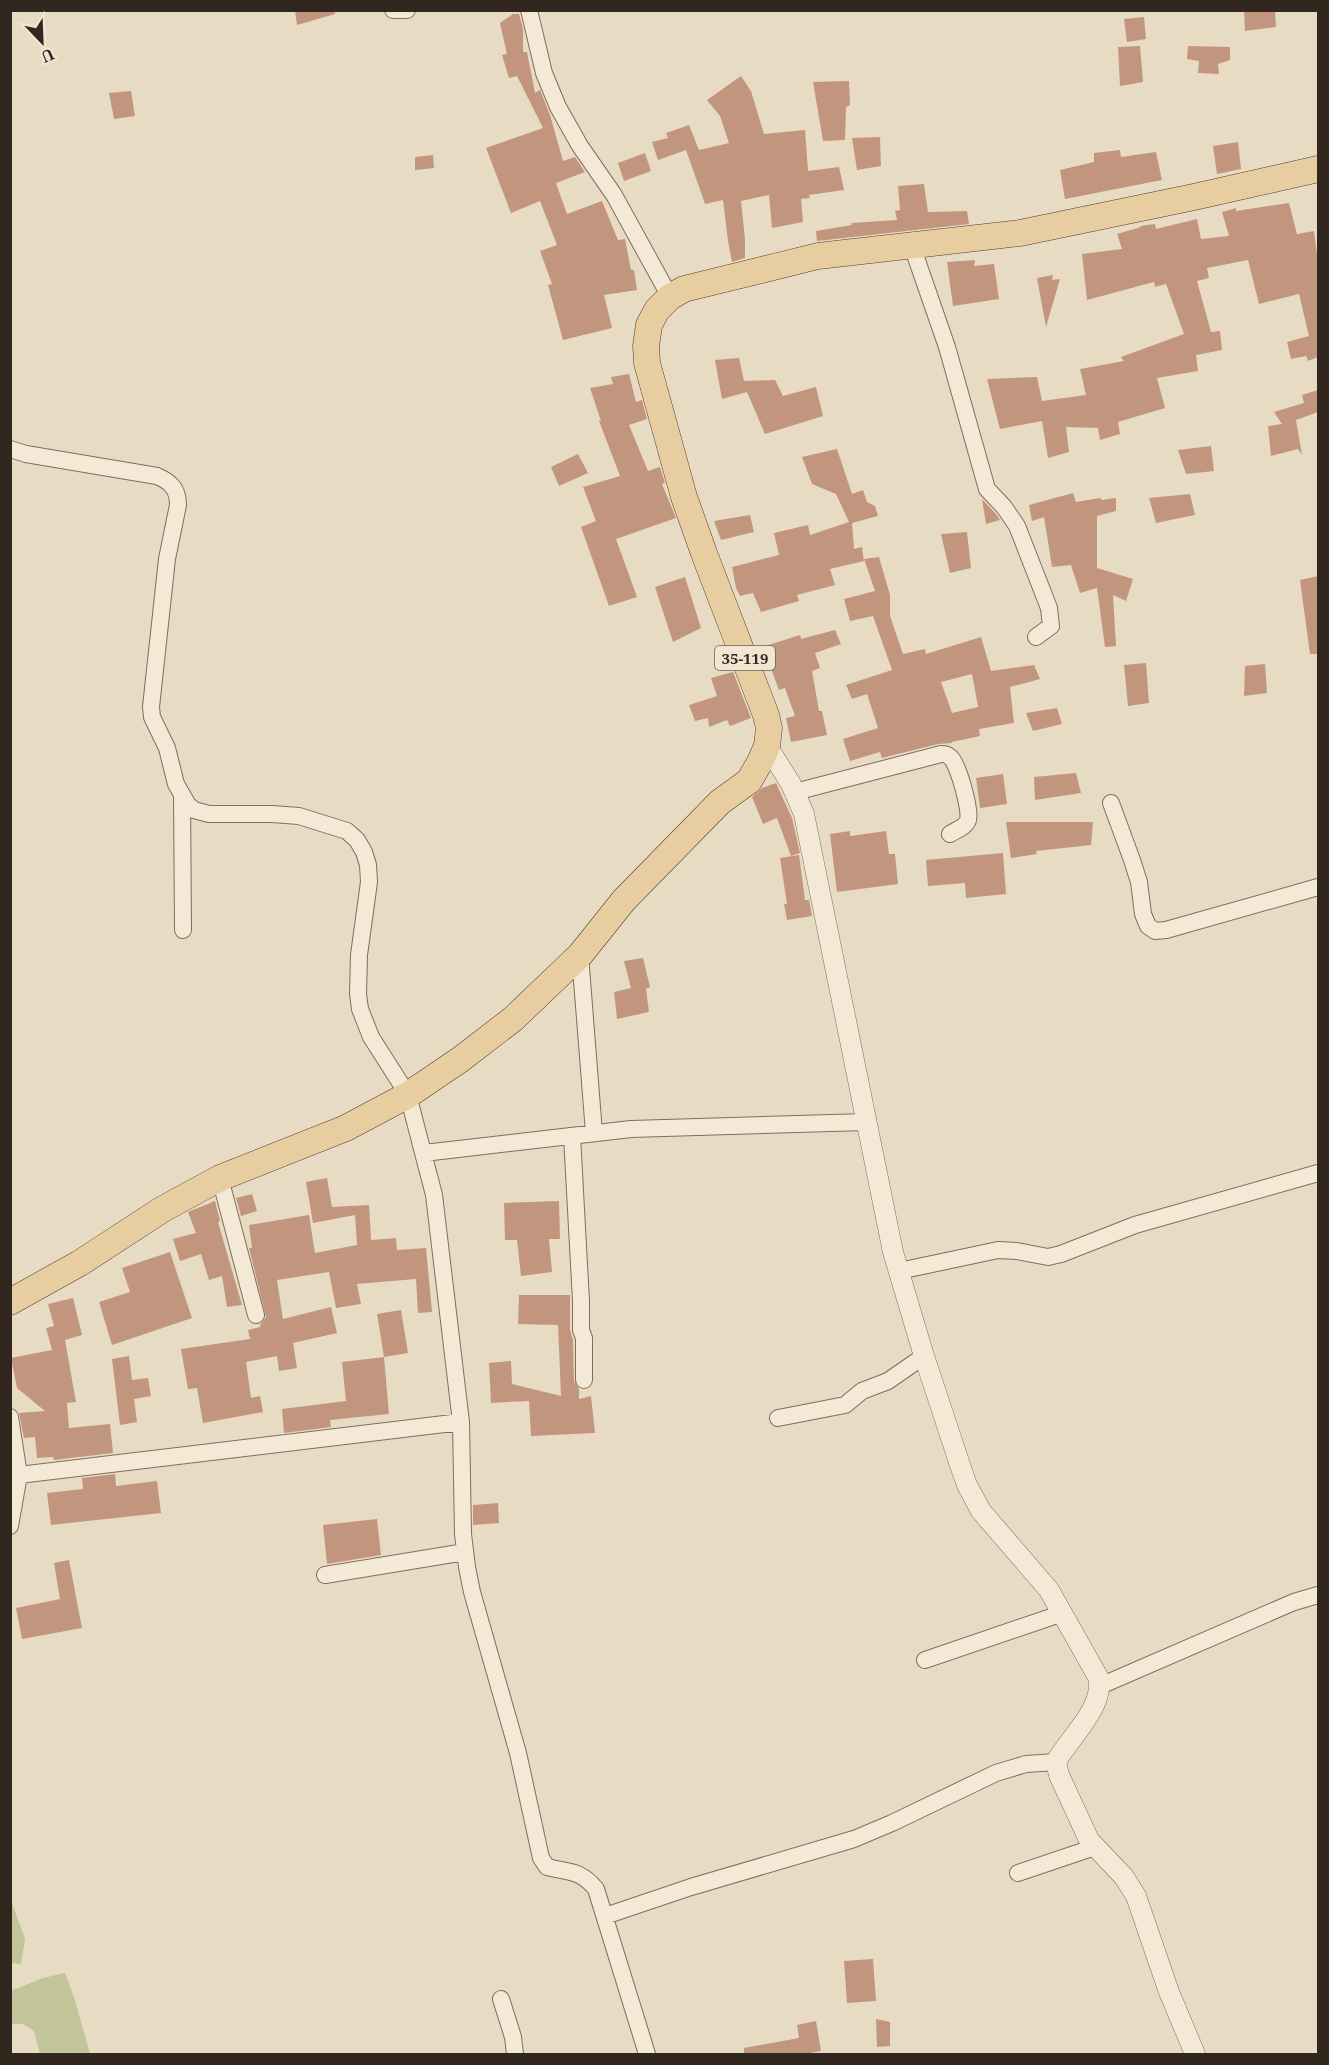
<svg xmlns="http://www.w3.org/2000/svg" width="1329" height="2065" font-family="'Noto Serif',serif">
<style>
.green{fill:#c2c599}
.building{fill:#c2967e;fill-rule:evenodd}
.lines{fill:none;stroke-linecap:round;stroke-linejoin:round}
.minor-casing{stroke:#816d5c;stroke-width:18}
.tertiary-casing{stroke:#816d5c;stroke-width:21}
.primary-casing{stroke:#4f3d30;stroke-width:27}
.minor{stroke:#f4e9d6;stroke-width:16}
.tertiary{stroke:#f4e9d6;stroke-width:20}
.primary{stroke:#e7cda0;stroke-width:26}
.labels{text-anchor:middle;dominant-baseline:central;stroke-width:6;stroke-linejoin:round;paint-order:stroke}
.shield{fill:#f1e6d2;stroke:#6b6055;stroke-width:1.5}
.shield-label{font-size:15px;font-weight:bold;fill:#32271f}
</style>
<rect width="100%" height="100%" fill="#e8dbc4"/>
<path class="green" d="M10,1898L25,1939L21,1964L11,1963Z
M65,1973L75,2000L90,2054H40L34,2031L23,2024H11V1991L43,1978Z"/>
<path class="building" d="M295,10H335V14L297,25Z
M1244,10H1275L1276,27L1245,31Z
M513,14H519L523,29V52H527L535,93L540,90L550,115L563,161L575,157L585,172L556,183L567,214L602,201L618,240L625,239L631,270H634L637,290L604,295L612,328L563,340L548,285L552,284L540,251L557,245L540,201L511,213L486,148L543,128L517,76L509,78L502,55L507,54L500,23Z
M1144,17L1146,39L1127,42L1124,19Z
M1140,46L1143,82L1120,86L1118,47Z
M1188,46L1230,47V60L1218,64L1219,74L1198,73L1199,61L1187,59Z
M741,76L751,91L764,134L805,130L808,171L839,167L844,190L809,195L810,198L801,199L803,222L772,228L769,195L741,201L745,239V258L732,262L728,241L723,200L705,204L686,150L658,160L652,142L668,138L666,133L689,125L699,150L729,143L720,116L707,100Z
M849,81L850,105L846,107L845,140L823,141L813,82Z
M131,91L135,116L114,119L109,93Z
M880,137L881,166L857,170L852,138Z
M1238,142L1241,169L1217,174L1213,146Z
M1120,150L1121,157L1156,152L1162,180L1065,199L1060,170L1094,162V153Z
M645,153L651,171L624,181L618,163Z
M433,155L434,168L415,170V157Z
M924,184L928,212L967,211L969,224L817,241L816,231L852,225L851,223L897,220L895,211L900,210L898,186Z
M1289,203L1297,234L1314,231L1318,263V357L1308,361L1306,356L1291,359L1287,342L1309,336L1299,294L1259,304L1248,260L1207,268L1209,278L1197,281L1211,332L1220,331L1222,350L1196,355L1198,371L1157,378L1165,408L1118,422L1120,434L1100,440L1098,428L1066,427L1069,452L1048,458L1042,421L1000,429L987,379L1037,377L1042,401L1086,395L1080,369L1124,361L1121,357L1184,334L1166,284L1155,287L1154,282L1087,300L1082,254L1122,249L1117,234L1141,227L1140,226L1155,224L1156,229L1197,219L1201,239L1229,236L1222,212L1236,208V211Z
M975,260L974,266L994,264L999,299L953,306L947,262Z
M1053,275L1052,280L1060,279L1046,327L1037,278Z
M739,358L744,381L775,380L783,396L816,387L823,416L765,434L747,392L722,399L715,360Z
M629,374L636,402L642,400L647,419L629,425L648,471L660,467L665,483L662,484L676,518L616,539L637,597L609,606L581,527L596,521L583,487L620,476L599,421H601L590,388L613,384L611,377Z
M1318,390V412L1296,420L1302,455L1298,449L1271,456L1268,426L1282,424L1274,412L1304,403L1302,395Z
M1211,446L1214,471L1186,474L1178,450Z
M837,449L852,494L863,490L867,502L875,506L878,516L852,523L854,549L862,547L864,561L830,569L835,585L797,595L799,601L761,612L753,593L740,596L736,588L732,567L779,555L774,533L808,525L810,535L849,522L836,494L812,484L802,457Z
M578,454L588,473L559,486L551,467Z
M1073,493L1076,502L1100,498L1102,500L1116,498V511L1097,516V568L1133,579L1126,601L1113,595L1116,646L1105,647L1097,588L1080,593L1071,565L1052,567L1044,517L1032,521L1029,505Z
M1190,494L1195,515L1156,523L1149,498Z
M982,499L996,514L1000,520L986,524Z
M750,515L754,532L721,540L714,521Z
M967,532L971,568L950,573L941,534Z
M879,557L890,595V616L903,654L925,649L926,654L981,637L991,671L1034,665L1040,679L1010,687L1014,723L979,729L980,736L952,742V743L938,744L882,758L880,752L850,761L843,739L878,728L867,694L852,699L846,685L892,670L873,616L850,621L844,599L875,591L864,559ZM972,674L978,707L952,713L941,682Z
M1318,576V654H1310L1300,580Z
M685,577L701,628L673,642L655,587Z
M835,630L841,644L815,653L820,668L812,671L819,711H822L827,735L791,742L786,718L795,716L785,688L779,690L770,666H767L762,647L800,635L801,639Z
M1146,663L1149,703L1128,706L1124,665Z
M1265,664L1267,693L1244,696L1245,666Z
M733,672L751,718L730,726L727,720L709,727L708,718L695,721L689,705L717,696L711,678Z
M1057,708L1062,724L1033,731L1026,713Z
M1076,773L1081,793L1035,800L1034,777Z
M1003,774L1007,804L980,808L976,778Z
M776,783L792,818L800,853L791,856L777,818L763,824L752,797L762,788Z
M1006,822H1093L1091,845L1036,851L1037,854L1011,858Z
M850,831V836L886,831L889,854H895L898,884L837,892L830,834Z
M1003,853L1006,894L966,898L965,883L928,886L926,860Z
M799,855L805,900H809L812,916L787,920L784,904H787L780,858Z
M643,958L650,987L646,989L649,1012L617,1019L614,992L631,988L624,961Z
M327,1178L332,1207L369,1205L371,1240L396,1238L397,1250L426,1248L432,1312L418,1313L416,1279L357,1284L361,1304L336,1308L329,1272L277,1280L283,1319L331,1307L337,1333L293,1343L297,1368L279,1371L277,1356L246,1362L251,1398L260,1396L263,1412L203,1423L197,1388L188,1389L181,1349L250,1339L248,1330L260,1327V1325L266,1317L249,1248H252L249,1225L309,1215L315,1253L357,1245L355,1215L313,1223L306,1182Z
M252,1194L257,1211L241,1216L236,1198Z
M215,1201L220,1221L218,1222L242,1305L227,1307L222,1276L209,1280L201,1254L180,1261L173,1239L196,1233L188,1212Z
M559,1201L560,1239H549L552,1272L521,1276L517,1240H505L504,1203Z
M170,1252L192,1318L112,1345L99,1302L130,1292L122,1268Z
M519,1295H570V1330L573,1340L574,1381L579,1389V1399L591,1396L595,1433L531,1436L529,1401L491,1403L489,1363L511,1361L512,1384L561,1396L558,1325L518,1324Z
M73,1298L82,1335L65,1340L76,1402L67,1403L69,1428L110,1424L113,1453L54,1460L53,1457L37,1458L35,1437L24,1438L19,1413L45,1411L17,1388L11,1358L52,1350L46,1328L54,1326L48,1304Z
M401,1310L408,1353L384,1357L377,1314Z
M129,1356L132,1380L148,1378L151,1396L134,1399L137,1422L120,1425L112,1359Z
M384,1357L389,1414L330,1420L331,1427L284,1433L282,1409L346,1401L342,1362Z
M115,1474L116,1486L157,1481L161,1513L51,1525L47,1493L83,1489L82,1478Z
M498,1503L499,1523L473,1525V1505Z
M377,1519L381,1555L327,1564L323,1525Z
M69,1560L82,1628L22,1639L16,1608L60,1599L54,1563Z
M873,1959L876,2001L847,2003L844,1961Z
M876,2019L890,2022V2046L877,2047Z
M816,2021L821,2051L800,2055H744V2048L799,2038L797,2025Z"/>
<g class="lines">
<g class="minor-casing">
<path id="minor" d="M393,10H407
M529,10L544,73L558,107L580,146L614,195L670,297
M912,246L947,347L987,489L1004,507L1017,526L1049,608L1051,626L1036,637
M10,449L26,454L157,476C171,482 178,489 178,505L167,559L151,707L152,717L167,748L176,784L188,805L194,810L209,814H272L299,816L347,831L357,840L364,852L368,865L369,882L359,955L358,994L360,1009L371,1037L408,1095L434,1195L461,1422L463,1534L467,1567L472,1592L518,1753L541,1858L547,1867C570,1873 579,1869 596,1889L647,2054
M795,792L941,754C945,754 947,754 950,757C958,763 971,810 968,820C966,827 956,830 950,834
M182,795L183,930
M1111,803L1132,860L1139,882L1143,914L1148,926L1155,931L1166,930L1318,887
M580,955L594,1133
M572,1136L581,1301V1330L584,1338V1380
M424,1153L631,1129L866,1122
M220,1178L256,1315
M899,1271L998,1250L1017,1251L1048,1257L1061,1254L1135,1225L1318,1173
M10,1417L19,1475L10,1526
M778,1418L845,1405L862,1391L888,1381L924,1356
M19,1475L461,1422
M325,1575L465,1552
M925,1660L1063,1613
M1100,1686L1294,1602L1318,1595
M1018,1873L1095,1847
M605,1916L691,1887L854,1839L892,1823L996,1773L1026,1764L1056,1762
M501,1999L513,2037L515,2054"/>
</g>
<g class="tertiary-casing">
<path id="tertiary" d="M767,746L791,784L804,814L893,1252L924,1356L960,1465L967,1485L981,1511L1049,1590L1098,1677C1106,1706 1069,1738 1056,1762L1059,1775L1089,1840L1124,1877L1136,1896L1169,1992L1195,2054"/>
</g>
<g class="primary-casing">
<path id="primary" d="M10,1302L80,1263L163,1209L220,1178L346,1128L408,1095L461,1059L513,1019L580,955L624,900L720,802L749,781L760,762L767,746L769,728L766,715L705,556L684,497L647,363L646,346L649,325L657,310L670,297L684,289L818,256L1020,233L1194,197L1318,169"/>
</g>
<use href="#minor" class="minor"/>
<use href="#tertiary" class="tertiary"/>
<use href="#primary" class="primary"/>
</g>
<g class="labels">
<rect class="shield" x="715" y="646" width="60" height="24" rx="4.5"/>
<g class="shield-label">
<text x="745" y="658">35-119</text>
</g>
</g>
<rect width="1329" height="2065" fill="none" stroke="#32271f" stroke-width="24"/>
<g transform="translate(42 42) rotate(157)" stroke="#f1e6d2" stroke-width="4.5" paint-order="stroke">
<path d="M0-4.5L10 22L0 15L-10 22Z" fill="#32271f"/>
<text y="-9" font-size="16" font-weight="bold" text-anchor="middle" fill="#32271f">U</text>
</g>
</svg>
